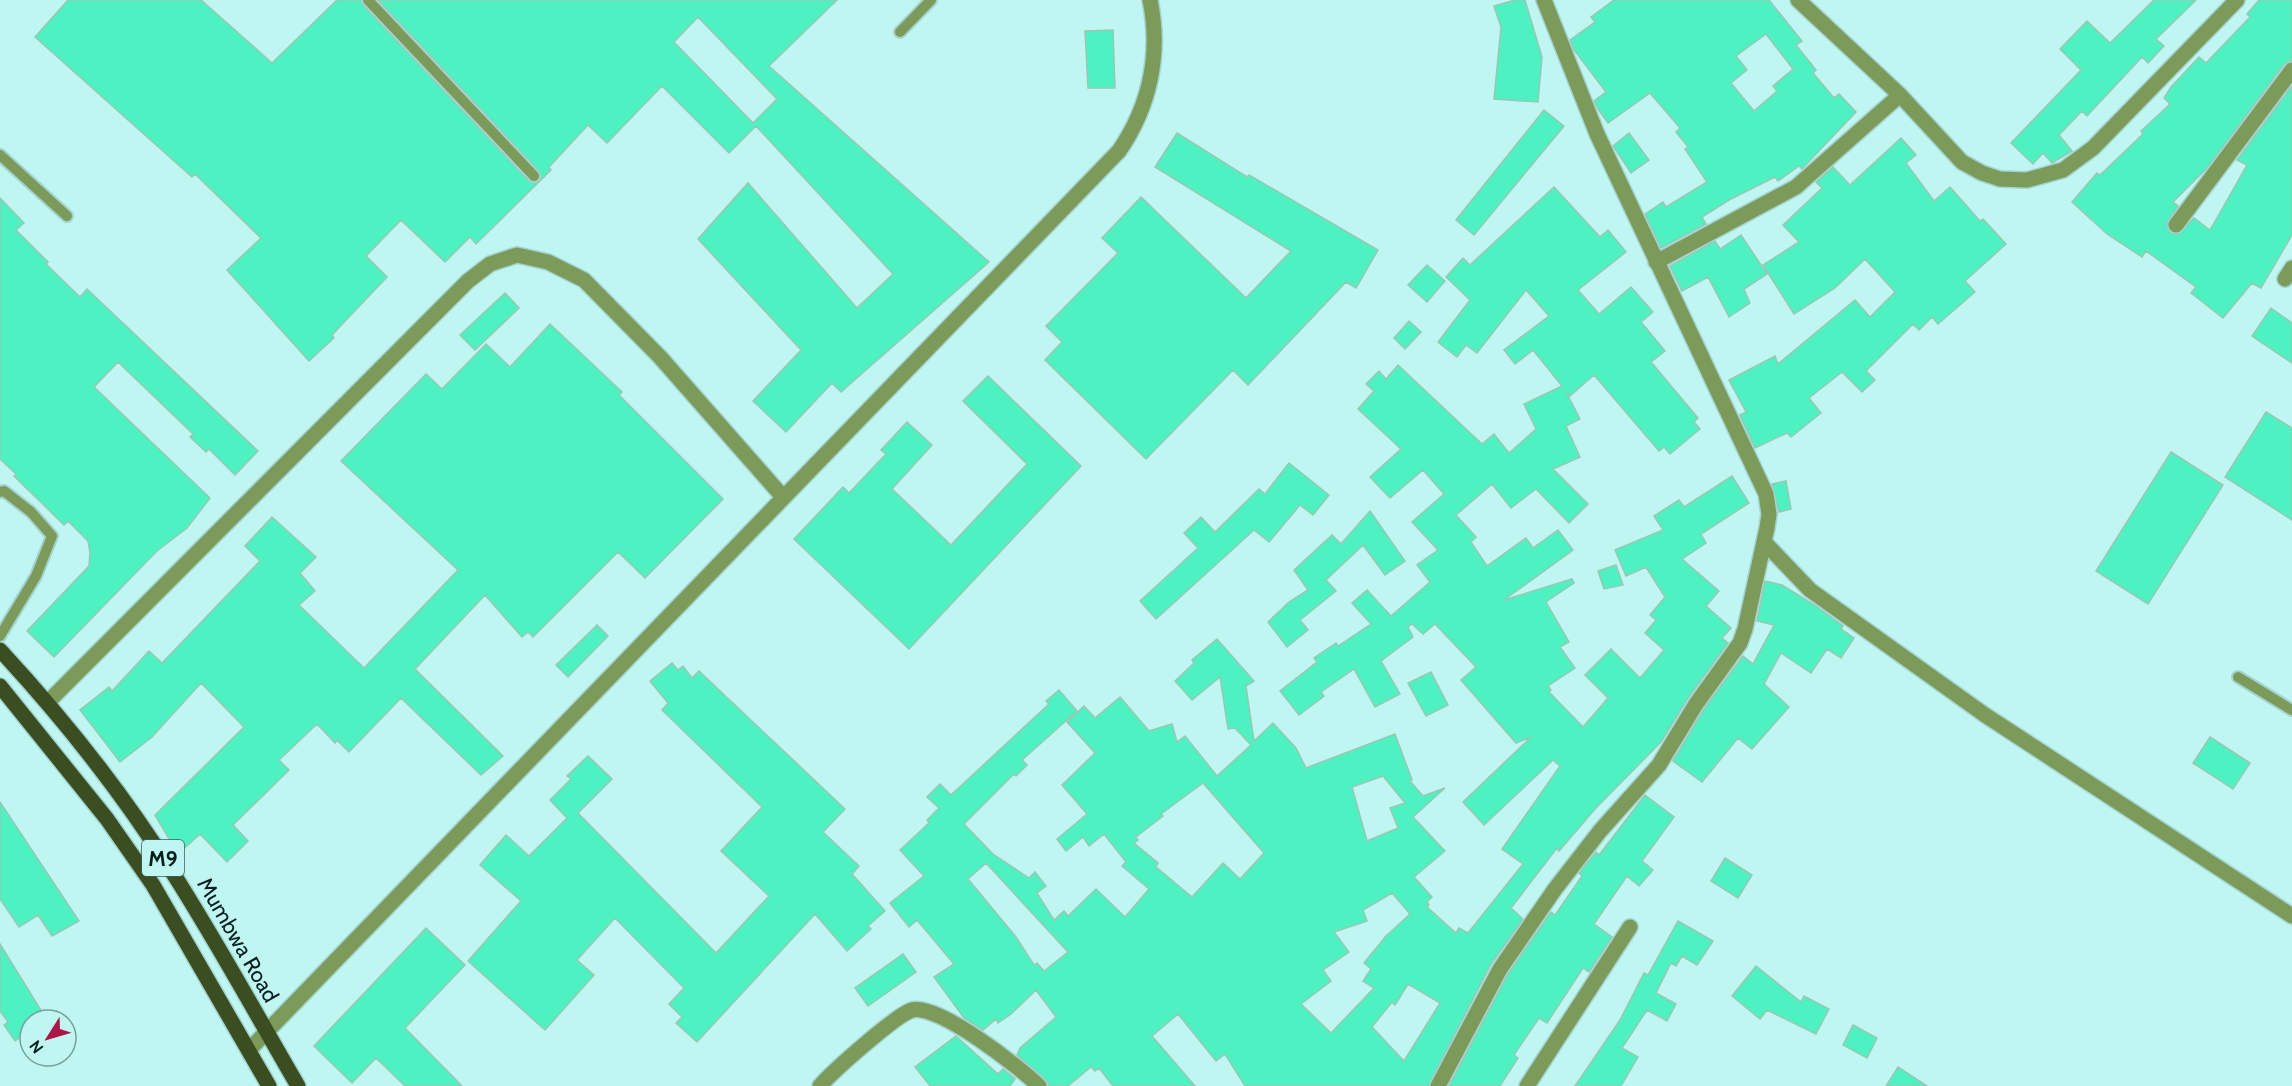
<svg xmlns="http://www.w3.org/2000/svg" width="2292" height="1086" font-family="Cabin,sans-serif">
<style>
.building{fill:#4ef2c2;stroke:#98c7b5;stroke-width:1.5;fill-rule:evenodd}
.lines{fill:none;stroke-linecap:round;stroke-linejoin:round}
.service-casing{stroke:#a2d3cf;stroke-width:14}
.minor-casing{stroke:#a2d3cf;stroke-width:18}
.primary-casing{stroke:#a2d3cf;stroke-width:18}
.service{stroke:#7c9a5a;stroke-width:10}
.minor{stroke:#7c9a5a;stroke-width:15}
.primary{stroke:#3a4e22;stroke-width:15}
.labels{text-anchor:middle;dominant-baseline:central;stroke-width:4.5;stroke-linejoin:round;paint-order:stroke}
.shield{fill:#bff6f1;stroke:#3f5f5c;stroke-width:1.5}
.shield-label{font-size:21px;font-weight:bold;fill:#081e1c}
.street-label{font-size:22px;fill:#081e1c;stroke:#bff6f1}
</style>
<rect width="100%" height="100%" fill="#bff6f1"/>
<path class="building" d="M68,0H201L272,63L337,0H361L363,5L529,181L535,183L541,179L539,171L378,0H837L769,66L989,262L841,392L832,383L786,432L753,401L801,350L698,239L748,183L857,308L893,274L756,126L729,153L662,86L607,143L588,125L549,167L551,170L476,244L470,237L445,262L401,220L366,256L387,277L332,335L334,338L309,361L227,270L261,238L195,174L192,177L35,37ZM698,17L777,99L753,123L674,42Z
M1515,0H1525L1542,57L1538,102L1494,99L1501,27L1494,6Z
M1614,0H1769L1802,41L1796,45L1816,70L1813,73L1834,98L1839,94L1856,112L1802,169L1799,166L1778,181L1775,177L1729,200L1702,217L1706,224L1661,248L1645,214L1663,202L1666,207L1707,182L1685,149L1688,147L1676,132L1680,128L1650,93L1608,123L1598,109L1594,101L1606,92L1574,50L1570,40L1595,22L1591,17ZM1766,34L1793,69L1773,86L1777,91L1754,111L1731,83L1747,70L1736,56Z
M2154,0H2196L2156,39L2164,46L2148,63L2142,57L2087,116L2082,111L2059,135L2072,151L2052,163L2043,153L2033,164L2011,143L2081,70L2060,49L2087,21L2110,43Z
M2259,0H2292V60L2284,64L2208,167L2173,202L2178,206L2166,224L2171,233L2179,234L2194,218L2210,230L2247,165L2237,160L2292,86V235L2261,288L2252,283L2223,318L2191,293L2196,287L2146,251L2142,257L2107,234L2072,202L2097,173L2100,175L2143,134L2141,131L2170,104L2164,98L2171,87L2199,57L2206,63L2250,17L2247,14Z
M1113,30L1115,88H1088L1085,31Z
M1544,110L1564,126L1474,235L1456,220Z
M1177,133L1247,177L1249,175L1378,250L1356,288L1346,282L1248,385L1233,370L1146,459L1045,360L1062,342L1046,326L1118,253L1102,238L1141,197L1246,298L1291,251L1155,167Z
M1629,133L1649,160L1631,173L1613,146Z
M1901,138L1916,155L1906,163L1934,201L1950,187L1980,221L1983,219L2006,244L1965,281L1975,292L1938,324L1932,317L1919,330L1913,324L1866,371L1875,380L1862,392L1842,372L1809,398L1821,413L1791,437L1787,433L1755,448L1740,415L1746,412L1729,380L1775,356L1778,364L1855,300L1870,317L1895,292L1865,259L1835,288L1794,314L1763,265L1799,242L1783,225L1822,188L1816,182L1833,167L1850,185Z
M1554,187L1600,237L1608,230L1626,252L1578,290L1599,314L1631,287L1653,312L1641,322L1665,351L1651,362L1698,418L1694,422L1700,429L1670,454L1664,447L1659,451L1594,375L1570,396L1566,392L1580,419L1566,426L1580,457L1553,469L1588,504L1569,523L1536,489L1511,508L1492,484L1456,515L1476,537L1471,542L1487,566L1526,538L1533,548L1558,530L1573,550L1504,600L1572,579L1574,583L1546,602L1569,642L1560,647L1575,668L1548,686L1551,690L1549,692L1583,727L1608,698L1585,675L1611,649L1640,678L1664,650L1645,633L1656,620L1650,615L1665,597L1646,567L1626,576L1615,550L1663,530L1654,516L1679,500L1684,507L1732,476L1749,503L1701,534L1706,543L1682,559L1719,591L1706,606L1731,628L1722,638L1728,643L1688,698L1661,742L1596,808L1559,851L1557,848L1511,908L1523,919L1491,964L1428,1086H1245L1225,1054L1216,1061L1178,1014L1152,1036L1195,1086H1113L1099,1068L1095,1071L1091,1067L1068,1086H1049L1045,1079L1017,1055L1020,1048L1056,1017L1036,990L1011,1014L998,1023L996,1019L983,1030L964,1018L934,977L954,964L917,920L909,927L890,903L924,876L900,850L929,823L927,820L939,808L927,797L940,784L951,795L1049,704L1046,701L1059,690L1077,711L1022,760L1027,765L1016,776L1014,774L964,824L993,854L1029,878L1035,872L1046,886L1037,893L1054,920L1064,911L1068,916L1096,889L1125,917L1149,889L1122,866L1126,862L1104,834L1089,846L1083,837L1066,851L1057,839L1087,814L1062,785L1095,753L1067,722L1084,706L1095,718L1120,697L1149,731L1172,724L1177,742L1185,736L1217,776L1251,745L1235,728L1228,729L1220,677L1192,700L1175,681L1194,663L1192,660L1217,639L1254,681L1246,686L1254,741L1273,723L1296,748L1306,768L1395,734L1412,780L1410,781L1423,796L1445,788L1413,817L1445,851L1414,877L1432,897L1427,902L1429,905L1427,907L1456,933L1459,928L1468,933L1523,864L1502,849L1560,766L1553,760L1484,825L1463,802L1531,737L1516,743L1461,680L1476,667L1435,624L1423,634L1412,624L1408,627L1413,637L1381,661L1400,694L1375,707L1354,669L1321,692L1324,696L1299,715L1280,691L1317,662L1314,658L1336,643L1338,646L1371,624L1352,603L1367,590L1391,616L1430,582L1417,565L1438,550L1412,522L1444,494L1423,470L1390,498L1370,477L1401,449L1358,409L1374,391L1366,384L1379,371L1386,379L1398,365L1482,444L1494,434L1509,453L1536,429L1524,404L1562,386L1533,350L1515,364L1504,350L1549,316L1526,290L1477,353L1466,345L1457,357L1438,342L1470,300L1446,277L1463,258L1470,265ZM1383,776L1405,803L1390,808L1398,828L1367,841L1352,787ZM1203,783L1264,853L1240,879L1223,863L1192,897L1156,867L1158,863L1134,843L1138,840L1136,837L1163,816L1161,814ZM986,863L1068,952L1044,971L1037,963L1034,965L1016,937L968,879ZM1392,893L1410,914L1386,936L1364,963L1371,969L1363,981L1374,988L1331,1033L1301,1004L1331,981L1323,970L1349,952L1334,932L1367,921L1363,910ZM1408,984L1440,1003L1404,1061L1372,1027L1392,1002L1395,1005Z
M0,198L24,223L16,230L48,262L46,264L80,297L87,289L258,451L235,475L209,449L206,452L190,437L193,434L118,362L94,387L210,498L187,528L157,551L54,657L27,631L89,566L90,553L88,541L68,521L64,525L14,476L16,474L0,459Z
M1741,235L1767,274L1744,289L1750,303L1729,317L1708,277L1682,291L1670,266L1715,241L1720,249Z
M1427,265L1445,281L1427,302L1408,285Z
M505,293L519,308L475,350L460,335Z
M2271,308L2292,323V363L2252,336Z
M1409,321L1421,332L1405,349L1394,338Z
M550,324L622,392L619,395L723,499L645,578L618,552L533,637L528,632L522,637L485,595L415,669L503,756L481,775L401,698L349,752L337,740L335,743L317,724L279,760L289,770L233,825L248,841L227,862L200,834L178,854L155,815L244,727L201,683L152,737L120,762L80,710L109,687L112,691L149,651L162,663L260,561L245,546L272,517L316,557L300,573L315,591L299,605L364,668L458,570L341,461L426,374L442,389L486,344L510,367Z
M988,376L1081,466L909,649L794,539L843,487L849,493L886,454L881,450L907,422L932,445L892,489L951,545L1027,464L963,401Z
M2266,412L2292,428V520L2225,477Z
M2171,452L2223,485L2148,604L2096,571Z
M1289,463L1329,495L1313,515L1300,505L1269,542L1254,530L1156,619L1140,601L1198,548L1184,533L1201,517L1215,532L1259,489L1265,494Z
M1786,481L1791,509L1779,512L1772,484Z
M1370,511L1405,561L1385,575L1363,545L1326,580L1336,591L1300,620L1308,630L1287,647L1268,622L1289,602L1308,590L1294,570L1332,535L1341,544Z
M1616,565L1623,585L1604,589L1598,571Z
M1765,581L1782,585L1813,604L1843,626L1841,629L1854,638L1841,658L1827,649L1811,673L1781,653L1764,684L1789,707L1752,749L1738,738L1702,782L1673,761L1704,709L1743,656L1753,664L1774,625L1757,621Z
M597,625L608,636L568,677L556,665Z
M672,663L678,670L683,666L692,678L699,671L845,809L823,832L859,866L852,874L885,911L868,926L871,929L847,951L815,914L697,1042L676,1023L682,1017L669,1004L684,988L615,918L577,960L594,975L545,1030L468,961L521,901L480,865L506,835L529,856L567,818L550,800L571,779L567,776L588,756L612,779L578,813L716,953L769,896L721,851L762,807L662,710L668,703L650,681Z
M1431,672L1448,705L1426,716L1408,683Z
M2210,737L2250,763L2233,789L2193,763Z
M1645,795L1674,817L1642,861L1653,870L1639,886L1627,876L1594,924L1612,937L1589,972L1583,968L1547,1023L1539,1018L1514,1055L1518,1058L1500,1086H1449L1508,974L1551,912L1555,915L1582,876L1579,873L1596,852L1599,855Z
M0,802L79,921L52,936L38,915L19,927L0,899Z
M1725,858L1752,875L1738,898L1711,881Z
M1678,921L1713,941L1697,965L1682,956L1676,966L1671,963L1656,993L1676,1004L1667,1021L1647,1010L1622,1048L1638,1057L1621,1086H1575L1620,1020L1644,973L1648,975Z
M426,928L465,965L405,1028L462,1086H405L376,1058L352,1083L314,1046Z
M0,944L47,1020H30V1030L15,1041L4,1025L8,1022L0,1011Z
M903,954L916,972L868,1006L855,988Z
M1756,966L1801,1002L1804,996L1829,1009L1816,1034L1767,1010L1760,1019L1732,996Z
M1853,1025L1877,1038L1867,1058L1843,1045Z
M956,1036L998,1074L1003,1069L1015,1079L1010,1086H930L915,1067Z
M1898,1067L1927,1086H1886Z"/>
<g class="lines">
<g class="service-casing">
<path id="service" d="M368,0L534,176
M900,32L931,0
M0,155L67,216
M0,492L4,491L31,512L52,536L36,576L0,636
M2238,677L2292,710"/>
</g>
<g class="minor-casing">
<path id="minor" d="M1798,0L1900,95L1962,162L1982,173L2000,179L2027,180L2063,170L2093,148L2237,0
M2176,225L2292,70
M1656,262L1796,187L1900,95
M2285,279L2292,268
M1764,542L1810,590L1985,715L2292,916
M48,702L468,281L490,264L517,255L548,262L584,280L660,357L783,497
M249,1050L1119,151C1150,106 1161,54 1150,0
M820,1086C833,1071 896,1015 912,1010C938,1003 1019,1067 1039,1086
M1438,1086L1500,969L1555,889L1600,831L1659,765L1696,704L1740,643L1745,629L1767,528L1769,514L1766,494L1597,134L1544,0
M1527,1086L1630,927"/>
</g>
<g class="primary-casing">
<path id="primary" d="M0,650C63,718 121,791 171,870C216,940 256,1014 298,1086
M0,686L107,819L153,885L269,1086"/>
</g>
<use href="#service" class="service"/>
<use href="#minor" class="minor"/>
<use href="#primary" class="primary"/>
</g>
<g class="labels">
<rect class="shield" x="142" y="840" width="42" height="36" rx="4.5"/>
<g class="shield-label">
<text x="163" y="858">M9</text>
</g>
<g class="street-label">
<text transform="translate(238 940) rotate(60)">Mumbwa Road</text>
</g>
</g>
<g transform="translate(48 1038) rotate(233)"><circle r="28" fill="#bff6f1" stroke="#76a09c" stroke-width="1.5"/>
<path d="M0-4.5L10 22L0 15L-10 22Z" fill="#aa1648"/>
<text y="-9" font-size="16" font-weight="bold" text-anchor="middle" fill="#081e1c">N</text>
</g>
</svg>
